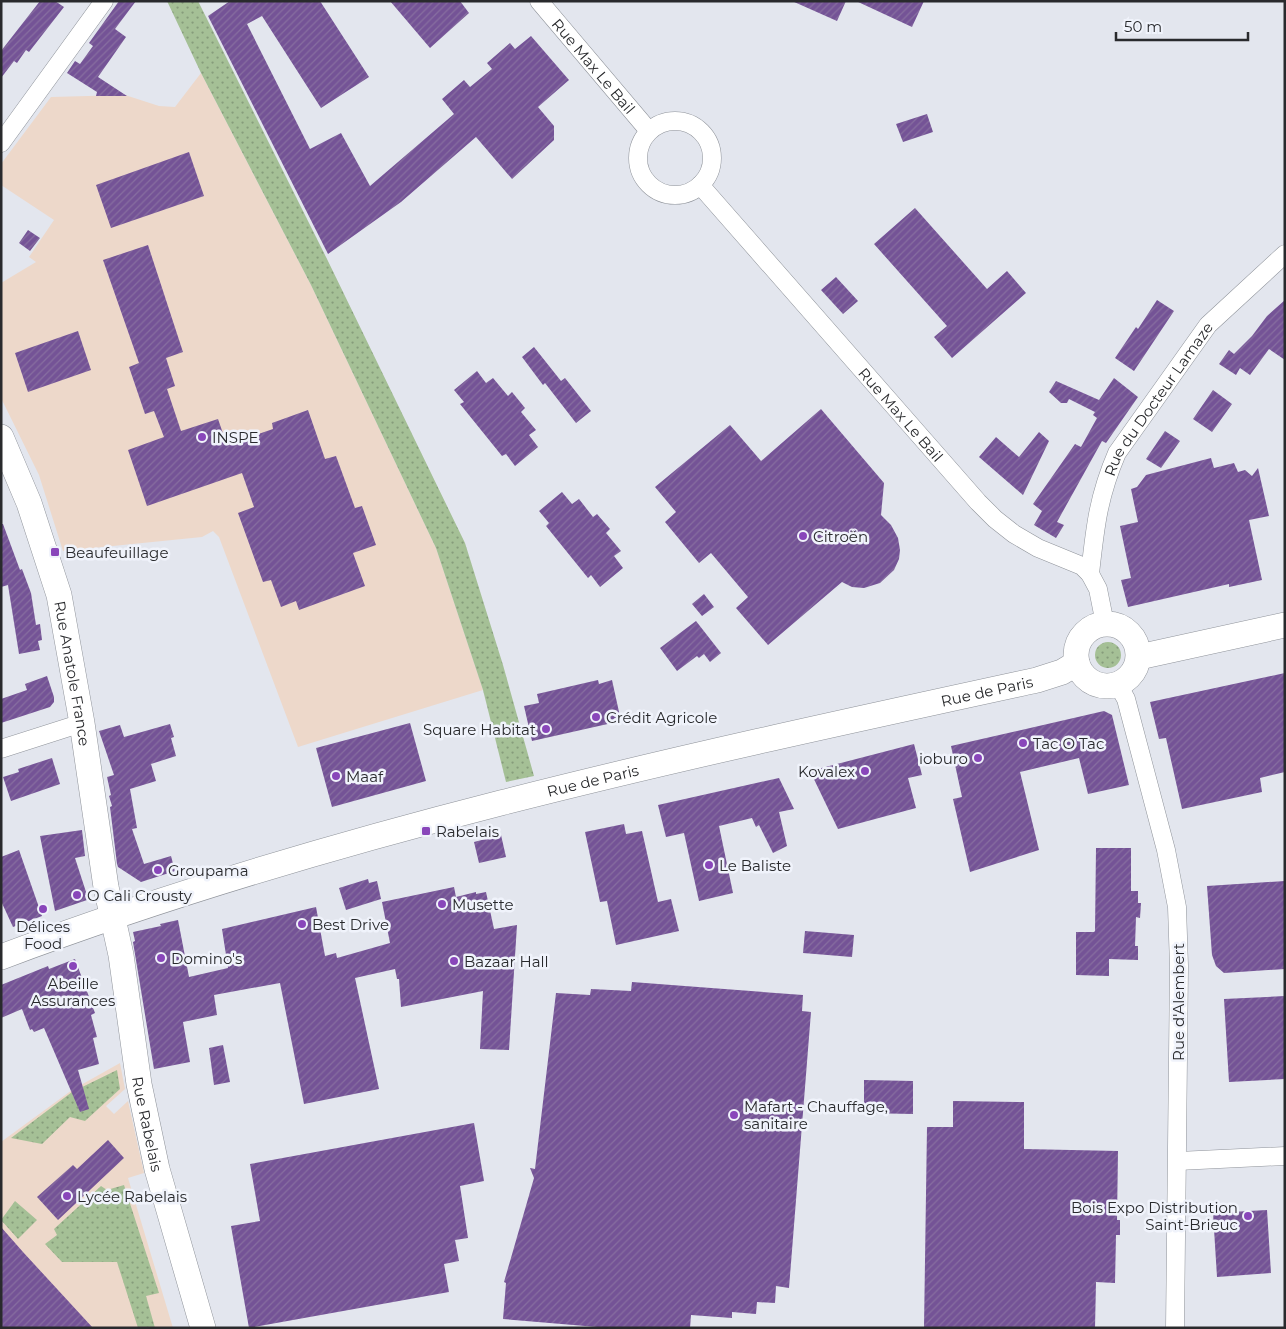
<svg xmlns="http://www.w3.org/2000/svg" width="1286" height="1329" font-family="Montserrat,sans-serif">
<style>
.education{fill:#edd8ca}
.grass{fill:url(#grass-dots)}
.building{fill:url(#building-hatch)}
.lines{fill:none;stroke-linecap:round;stroke-linejoin:round}
.street-casing{stroke:#8f939a;stroke-width:19}
.secondary-casing{stroke:#8f939a;stroke-width:26}
.street{stroke:#fff;stroke-width:18}
.secondary{stroke:#fff;stroke-width:25}
.poi-dot{fill:#8946ba;stroke:#f0f3fb;stroke-width:2}
.labels{text-anchor:middle;dominant-baseline:central;stroke-width:5;stroke-linejoin:round;paint-order:stroke}
.street-label{font-size:15px;fill:#292a2d;stroke:#f0f3fb}
.poi-label{font-size:15px;fill:#292a2d;stroke:#f0f3fb;text-anchor:start}
</style>
<defs>
<pattern id="grass-dots" width="8" height="8" patternUnits="userSpaceOnUse" patternTransform="scale(1.25)"><rect width="8" height="8" fill="#a5c096"/><path d="M2 2h.1M6 6h.1" fill="none" stroke="#869c7b" stroke-width="1.8" stroke-linecap="round"/></pattern>
<pattern id="building-hatch" width="6" height="6" patternUnits="userSpaceOnUse" patternTransform="scale(1.25)"><rect width="6" height="6" fill="#745396"/><path d="M-1 1l2-2M0 6l6-6M5 7l2-2" fill="none" stroke="#876ea0"/></pattern>
</defs>
<rect width="100%" height="100%" fill="#e3e6ee"/>
<path class="education" d="M201,73L311,285L436,548L483,690L298,747L219,537L213,531L202,537L63,551L39,475L1,398V283L36,262L29,257L54,220L1,185V164L51,97L125,95L159,106L175,107Z
M120,1063L125,1089L106,1106L114,1114L128,1101L144,1173L128,1178L173,1328H1V1142L72,1090Z"/>
<path class="grass" d="M167,1H198L327,259L465,543L503,665L534,776L506,782L483,690L436,548L311,285L201,73Z
M1095 655a13 13 0 1 1 26 0a13 13 0 1 1-26 0Z
M117,1070L120,1089L85,1121L70,1117L42,1144L11,1138L72,1092Z
M124,1185L159,1293L146,1296L155,1328H138L117,1262H62L45,1244L57,1235L54,1229L101,1186L107,1190Z
M15,1201L37,1220L18,1239L1,1220Z"/>
<path class="building" d="M40,1H55L64,7L29,52L26,50L17,63L14,61L1,78V51Z
M119,1H136L115,29L126,37L98,77L127,96H96L97,92L67,73L75,61L80,64L93,46L89,43Z
M230,1H320L369,77L321,108L262,16L247,24L310,149L341,133L370,186L454,114L442,99L464,80L470,87L492,69L487,63L510,43L515,49L531,36L569,80L538,107L554,126V140L512,179L476,137L401,202L328,254L208,16Z
M390,1H460L469,13L430,48Z
M792,1H846L837,21Z
M856,1H924L912,27Z
M927,114L933,132L903,142L896,124Z
M189,152L204,196L111,228L96,185Z
M915,208L987,289L1007,271L1026,293L952,358L934,337L947,326L874,244Z
M28,230L40,238L30,251L19,243Z
M148,245L183,352L166,358L175,386L167,389L181,431L218,419L227,445L273,429L272,423L308,410L325,459L336,456L355,508L362,506L376,545L353,553L365,586L299,610L296,601L281,607L271,580L263,582L238,513L254,507L242,473L147,506L128,450L164,437L154,411L145,414L129,367L139,363L103,260Z
M836,277L858,301L843,314L821,290Z
M1157,300L1174,311L1134,371L1115,358L1136,327L1138,329Z
M1285,300V360L1269,349L1250,375L1240,368L1236,375L1219,364L1229,350L1234,354L1252,336L1267,316Z
M78,331L91,370L28,392L15,353Z
M534,347L561,381L565,378L591,411L576,423L545,383L543,385L522,357Z
M477,371L486,383L493,378L508,396L512,392L525,408L521,412L536,430L529,435L538,447L515,466L506,454L502,456L460,404L464,402L454,390Z
M1114,378L1138,397L1106,443L1102,441L1057,522L1064,525L1056,538L1034,525L1042,511L1033,504L1075,444L1081,447L1097,418L1093,415L1095,412L1069,399L1067,403H1061L1049,392L1056,381L1099,400Z
M1213,390L1232,404L1212,432L1193,419Z
M821,409L884,483L881,515L891,525L898,538L900,550L899,559L894,570L880,583L864,588L852,587L842,582L768,645L736,608L748,597L711,553L699,563L665,522L676,512L655,487L730,425L761,461Z
M1165,431L1180,441L1161,468L1146,459Z
M1039,432L1049,441L1023,495L979,457L996,437L1019,457Z
M1211,458L1214,468L1234,463L1238,472L1245,470L1252,476L1258,468L1269,516L1249,520L1262,580L1229,587V584L1128,607L1121,580L1131,578L1120,526L1138,522L1131,489L1137,487L1146,475Z
M562,492L572,504L579,499L593,517L597,514L610,529L606,533L621,551L614,556L623,568L600,587L591,575L588,578L546,526L549,523L539,511Z
M1,524H3L20,570L22,569L31,593L36,625L40,624L42,640L38,641L40,650L19,654L8,585L1,587Z
M704,594L714,607L702,616L692,604Z
M696,621L721,653L710,662L704,654L699,658L697,656L677,671L660,648Z
M1285,673V772L1260,778L1262,792L1182,809L1166,738L1159,739L1150,702Z
M47,676L54,697V702L50,707L1,723V699L27,690L25,684Z
M598,680L599,684L612,680L621,721L532,741L524,706L539,703L537,694Z
M1104,711L1112,715L1129,785L1088,794L1079,758L1020,772L1039,850L970,872L953,799L962,797L951,746Z
M410,723L426,781L332,807L316,748Z
M170,724L174,737L171,738L176,756L151,764L156,781L130,789L137,828L132,829L144,864L171,856L175,871L141,882L118,867L117,864L110,807L112,806L109,796L111,795L107,777L114,775L99,731L120,725L124,737Z
M914,744L922,775L908,778L916,808L838,829L810,771Z
M52,758L60,784L11,801L3,777L19,772L18,769Z
M779,778L794,809L779,812L787,846L773,853L759,825L756,827L752,818L719,826L733,893L699,901L684,833L666,837L658,805Z
M624,824L626,834L642,831L658,902L671,899L679,931L616,945L607,901L600,902L585,832Z
M82,830L85,856L75,858L87,895H85L87,900L55,911L40,836Z
M501,835L506,857L479,863L474,842Z
M1096,848H1131V891H1138V903H1141L1140,918L1136,917L1135,946H1138V960L1109,959V976L1076,975V932H1094L1095,931Z
M19,850L42,916L13,927L1,901V857Z
M368,879L369,883L377,881L381,899L346,910L339,888Z
M1285,881V969L1224,973L1216,966L1212,955L1207,886Z
M454,887L456,897L476,892V894L486,892L494,929L517,925L509,1050L480,1049L483,991L401,1007L399,979H397L395,969L355,978L379,1089L304,1104L280,983L214,995L217,1015L183,1022L190,1062L154,1069L133,942L135,941L133,932L161,926L160,924L178,920L189,977L228,968L222,929L316,907L325,956L336,953L337,958L390,943L382,902Z
M805,931L854,935L852,957L803,953Z
M75,959L95,1013L91,1015L97,1037L93,1038L99,1064L78,1070L89,1109L80,1112L44,1028L34,1032L32,1029L30,1030L22,1009L1,1018V985L48,966L49,969Z
M632,982L803,995L802,1011L811,1012L789,1288L776,1286L775,1303L757,1302L756,1314L732,1312V1318L691,1315L690,1328H609L503,1319L506,1283L504,1282L534,1178L530,1168L535,1169L556,993L590,995L591,989L631,991Z
M1285,996V1079L1229,1082L1224,999Z
M223,1045L230,1082L214,1085L209,1048Z
M864,1080L913,1081V1114L864,1113Z
M953,1101L1024,1102V1149L1118,1151L1117,1220H1120V1235H1116L1115,1283L1096,1282L1095,1328H924L927,1127H953Z
M474,1123L484,1181L460,1186L468,1238L455,1240L459,1261L444,1264L449,1292L249,1328L231,1226L260,1221L250,1164Z
M108,1140L124,1158L58,1220L37,1197L73,1165L77,1169Z
M1267,1210L1271,1273L1217,1277L1213,1213Z
M1,1227L23,1252L93,1328H1Z"/>
<g class="lines">
<g class="street-casing">
<g id="street">
<path id="s1" d="M539,1L649,131"/>
<circle cx="675" cy="158" r="37"/>
<path d="M1,143L104,1"/>
<path id="s2" d="M700,185L978,502L995,519L1014,534L1038,548L1082,566L1090,574L1098,589L1105,624"/>
<path id="s3" d="M1090,574C1095,528 1098,497 1117,453L1208,325L1285,254"/>
<path d="M1118,685L1126,699L1166,850L1177,907L1179,966L1175,1328"/>
<path d="M1,749L82,723"/>
<path d="M1178,1161L1285,1156"/>
</g>
</g>
<g class="secondary-casing">
<g id="secondary">
<path id="s4" d="M1,437L29,503L59,595L82,723L106,887L121,955L139,1084L157,1169L203,1328"/>
<circle cx="1107" cy="655" r="31"/>
<path d="M1139,657L1285,625"/>
<path id="s5" d="M1,957C336,831 687,756 1037,680L1062,672L1077,663"/>
</g>
</g>
<use href="#street" class="street"/>
<use href="#secondary" class="secondary"/>
</g>
<g class="poi-dot">
<circle cx="202" cy="437" r="5"/>
<circle cx="803" cy="536" r="5"/>
<rect x="50" y="547" width="10" height="10" rx="2.5"/>
<circle cx="596" cy="717" r="5"/>
<circle cx="546" cy="729" r="5"/>
<circle cx="1023" cy="743" r="5"/>
<circle cx="978" cy="758" r="5"/>
<circle cx="865" cy="771" r="5"/>
<circle cx="336" cy="776" r="5"/>
<rect x="421" y="826" width="10" height="10" rx="2.5"/>
<circle cx="709" cy="865" r="5"/>
<circle cx="158" cy="870" r="5"/>
<circle cx="77" cy="895" r="5"/>
<circle cx="442" cy="904" r="5"/>
<circle cx="43" cy="909" r="5"/>
<circle cx="302" cy="924" r="5"/>
<circle cx="161" cy="958" r="5"/>
<circle cx="454" cy="961" r="5"/>
<circle cx="73" cy="966" r="5"/>
<circle cx="734" cy="1115" r="5"/>
<circle cx="67" cy="1196" r="5"/>
<circle cx="1248" cy="1216" r="5"/>
</g>
<g class="labels">
<g class="street-label">
<text stroke="none"><textPath href="#s1" startOffset="85">Rue Max Le Bail</textPath></text>
<text stroke="none"><textPath href="#s3" startOffset="192">Rue du Docteur Lamaze</textPath></text>
<text stroke="none"><textPath href="#s2" startOffset="305">Rue Max Le Bail</textPath></text>
<text stroke="none"><textPath href="#s4" startOffset="248">Rue Anatole France</textPath></text>
<text stroke="none"><textPath href="#s5" startOffset="1022">Rue de Paris</textPath></text>
<text stroke="none"><textPath href="#s5" startOffset="618">Rue de Paris</textPath></text>
<text transform="translate(1178 1002) rotate(-90)">Rue d'Alembert</text>
<text stroke="none"><textPath href="#s4" startOffset="705">Rue Rabelais</textPath></text>
</g>
<g class="poi-label">
<text x="212" y="437">INSPE</text>
<text x="813" y="536">Citroën</text>
<text x="65" y="552">Beaufeuillage</text>
<text x="606" y="717">Crédit Agricole</text>
<text x="536" y="729" text-anchor="end">Square Habitat</text>
<text x="1033" y="743">Tac O Tac</text>
<text x="968" y="758" text-anchor="end">ioburo</text>
<text x="855" y="771" text-anchor="end">Kovalex</text>
<text x="346" y="776">Maaf</text>
<text x="436" y="831">Rabelais</text>
<text x="719" y="865">Le Baliste</text>
<text x="168" y="870">Groupama</text>
<text x="87" y="895">O Cali Crousty</text>
<text x="452" y="904">Musette</text>
<text x="312" y="924">Best Drive</text>
<text x="43" y="926" text-anchor="middle">Délices<tspan x="43" dy="17">Food</tspan></text>
<text x="171" y="958">Domino's</text>
<text x="464" y="961">Bazaar Hall</text>
<text x="73" y="983" text-anchor="middle">Abeille<tspan x="73" dy="17">Assurances</tspan></text>
<text x="744" y="1106">Mafart - Chauffage,<tspan x="744" dy="17">sanitaire</tspan></text>
<text x="77" y="1196">Lycée Rabelais</text>
<text x="1238" y="1207" text-anchor="end">Bois Expo Distribution<tspan x="1238" dy="17">Saint-Brieuc</tspan></text>
</g>
</g>
<rect width="1286" height="1329" fill="none" stroke="#292a2d" stroke-width="5"/>
<path d="M1116 32v8h132v-8" fill="none" stroke="#292a2d" stroke-width="2.5"/>
<text x="1124" y="32" font-size="15" fill="#292a2d" stroke="#f0f3fb" stroke-width="4" paint-order="stroke">50 m</text>
</svg>
